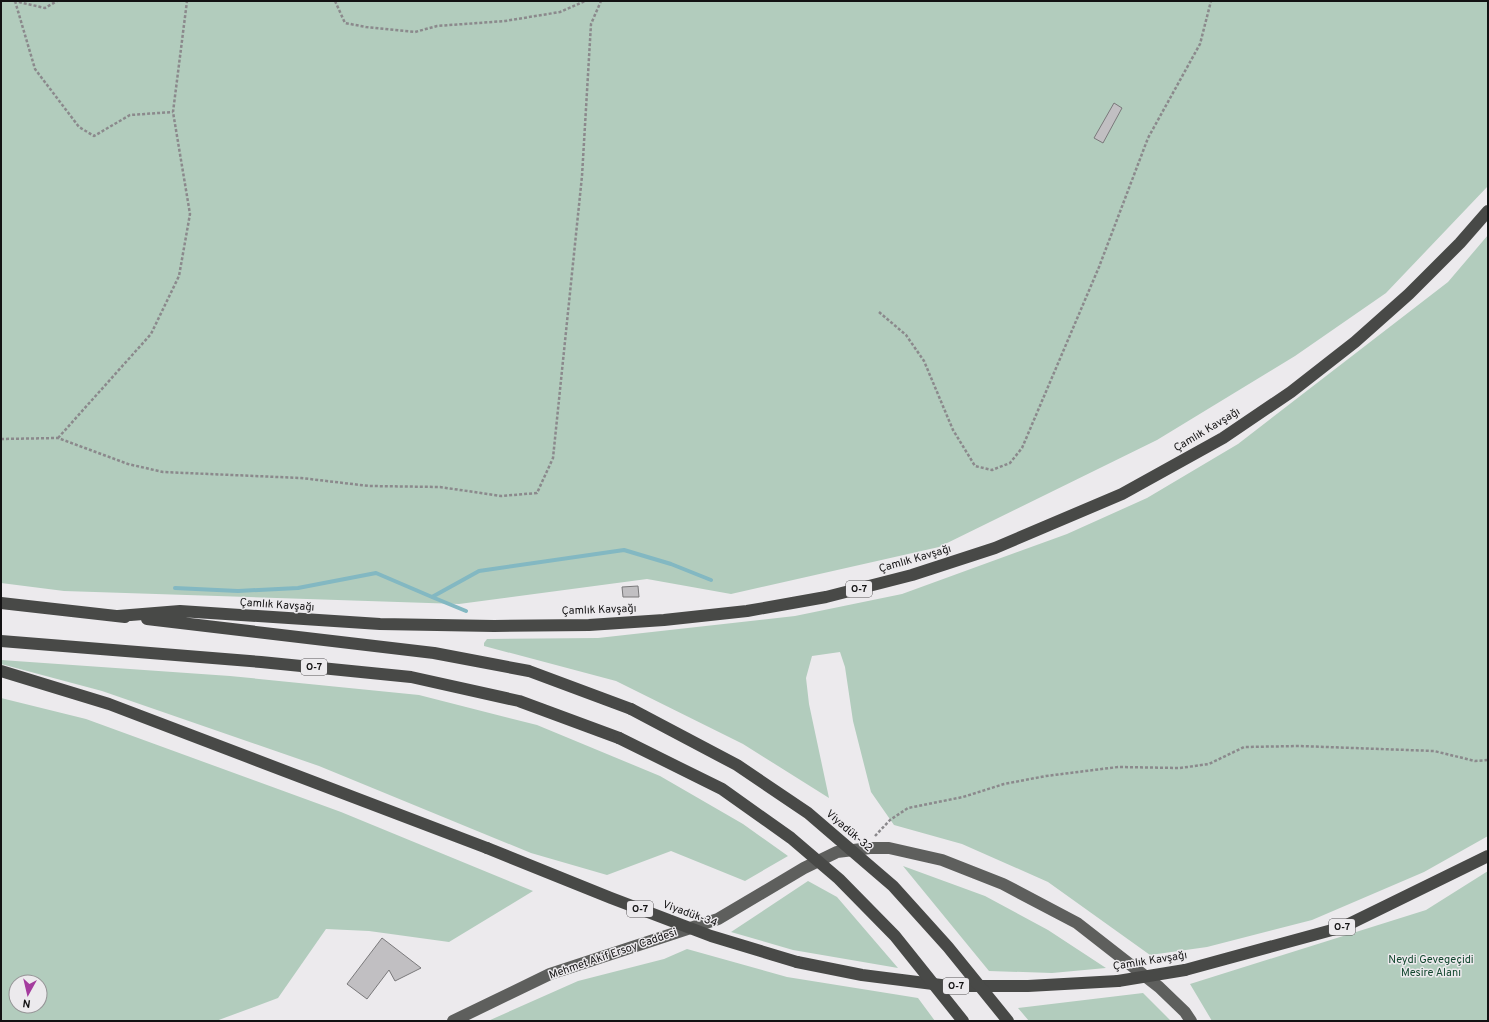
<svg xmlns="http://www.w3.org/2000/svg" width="1489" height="1022" font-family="Overpass,sans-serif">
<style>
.green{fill:#b2ccbd;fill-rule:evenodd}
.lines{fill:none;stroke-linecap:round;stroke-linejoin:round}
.stream{stroke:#83b8c2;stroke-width:4}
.building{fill:#c1bfc2;stroke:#7a797b}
.path{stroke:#8b898c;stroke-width:2.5;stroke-dasharray:3 2;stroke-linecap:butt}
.major{stroke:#5e5f5d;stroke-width:12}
.highway{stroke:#484947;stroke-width:12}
.highway-bridge{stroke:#484947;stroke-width:12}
.labels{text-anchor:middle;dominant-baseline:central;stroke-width:3;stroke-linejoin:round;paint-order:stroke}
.shield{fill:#eceaed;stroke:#545354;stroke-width:1}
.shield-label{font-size:10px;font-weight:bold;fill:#131213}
.street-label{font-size:11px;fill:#131213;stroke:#eceaed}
.park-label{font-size:11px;fill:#13472f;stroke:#eceaed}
</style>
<rect width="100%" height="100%" fill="#eceaed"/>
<path class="green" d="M1,1H1488V186L1386,293L1295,356L1157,440L939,547L731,594L647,579L459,604L64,591L1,583Z
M1488,235V836L1424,872L1312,920L1207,947L1150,955L1048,882L962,844L894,825L871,792L853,721L845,667L840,652L812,656L806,678L809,704L829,798L743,744L616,681L484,646V643L487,639L598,638L795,616L902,594L1067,534L1147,498L1238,444L1448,282Z
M1,660L230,676L419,695L537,725L660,776L743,824L788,856L745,881L671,851L607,875L531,853L319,766L102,691L1,664Z
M1,698L86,719L341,812L533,891L449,942L369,931L326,929L278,998L216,1021H1ZM16,982H40V1006H16Z
M903,866L985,896L1048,930L1106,968L1052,973L989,971Z
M1488,871V1021H1212L1190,984L1426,910Z
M808,881L837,897L898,968L793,950L731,932Z
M687,949L787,977L918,998L935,1021H488L578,981L664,959Z
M1143,993L1171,1021H1029L1018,1008Z"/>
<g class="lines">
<path class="stream" d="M175,588L238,591L298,588L376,573L432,597L466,611
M432,597L479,571L624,550L671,564L711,580"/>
</g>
<path class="building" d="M1114,103L1122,108L1103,143L1094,138Z
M638,586L639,597H623L622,587Z
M382,938L421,968L395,981L389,970L367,999L347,984Z"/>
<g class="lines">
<path class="path" d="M14,1L45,8L57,1
M15,1L35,69L79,127L94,136L130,115L173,112
M335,1L345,23L366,27L415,32L437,26L505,21L560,12L585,1
M879,312L906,335L924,361L953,430L975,466L992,470L1010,463L1022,448L1099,267L1148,138L1200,44L1211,1
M58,438L151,334L179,276L190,214L173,112L187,1
M1,439L58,438L128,464L163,472L301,478L369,486L440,487L501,496L537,493L553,458L582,176L591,24L601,1
M875,836L890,820L908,808L963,797L1004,784L1046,776L1118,767L1180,768L1209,764L1244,747L1300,746L1434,751L1475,761L1488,760"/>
<path class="major" d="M453,1021L550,974L718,919L804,868L837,852L870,848H889L942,860L1003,884L1077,923L1159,987L1185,1012L1191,1021"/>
<path class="highway" d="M1,603L125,617
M118,616L180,611L380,624L494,626L589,625L664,620L747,611L826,597L912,575L995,548L1122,494L1223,438L1291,392L1355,342L1409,294L1460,243L1488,211
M147,619L434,653L529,671L631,709
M1,641L261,662L411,677L519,701L619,738
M1,671L109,704L487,848
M797,962L862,975L949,986H1028L1118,981
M1185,970L1343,927L1488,856"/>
<path class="highway-bridge" d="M631,709L737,765L808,813L893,886L948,947L1008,1021
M619,738L722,789L791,838L839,879L895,936L963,1021
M487,848L611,898L711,936L797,962
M1118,981L1185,970"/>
</g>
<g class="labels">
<g class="shield">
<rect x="846" y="581" width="26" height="16" rx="3"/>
<rect x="301" y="659" width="26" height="16" rx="3"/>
<rect x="627" y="901" width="26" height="16" rx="3"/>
<rect x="1329" y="919" width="26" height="16" rx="3"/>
<rect x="943" y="978" width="26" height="16" rx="3"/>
</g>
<g class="shield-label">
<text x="859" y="589">O-7</text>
<text x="314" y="667">O-7</text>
<text x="640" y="909">O-7</text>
<text x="1342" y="927">O-7</text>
<text x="956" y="986">O-7</text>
</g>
<g class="street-label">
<text transform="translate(1207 430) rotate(-31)">Çamlık Kavşağı</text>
<text transform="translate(915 559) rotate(-16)">Çamlık Kavşağı</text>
<text transform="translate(277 605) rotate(4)">Çamlık Kavşağı</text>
<text transform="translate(599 610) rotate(-2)">Çamlık Kavşağı</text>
<text transform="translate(849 831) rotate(41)">Viyadük-32</text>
<text transform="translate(690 914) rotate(20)">Viyadük-34</text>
<text transform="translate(613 954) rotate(-19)">Mehmet Akif Ersoy Caddesi</text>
<text transform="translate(1150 961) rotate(-9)">Çamlık Kavşağı</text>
</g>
<g class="park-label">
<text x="1431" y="960">Neydi Gevegeçidi<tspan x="1431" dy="13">Mesire Alanı</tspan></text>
</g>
</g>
<rect width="1489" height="1022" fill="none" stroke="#131213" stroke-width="4"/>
<g transform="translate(28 994) rotate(188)"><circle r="19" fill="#eceaed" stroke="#959496"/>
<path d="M0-3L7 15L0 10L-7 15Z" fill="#a43c9e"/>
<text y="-6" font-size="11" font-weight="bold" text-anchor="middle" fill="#131213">N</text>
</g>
</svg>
